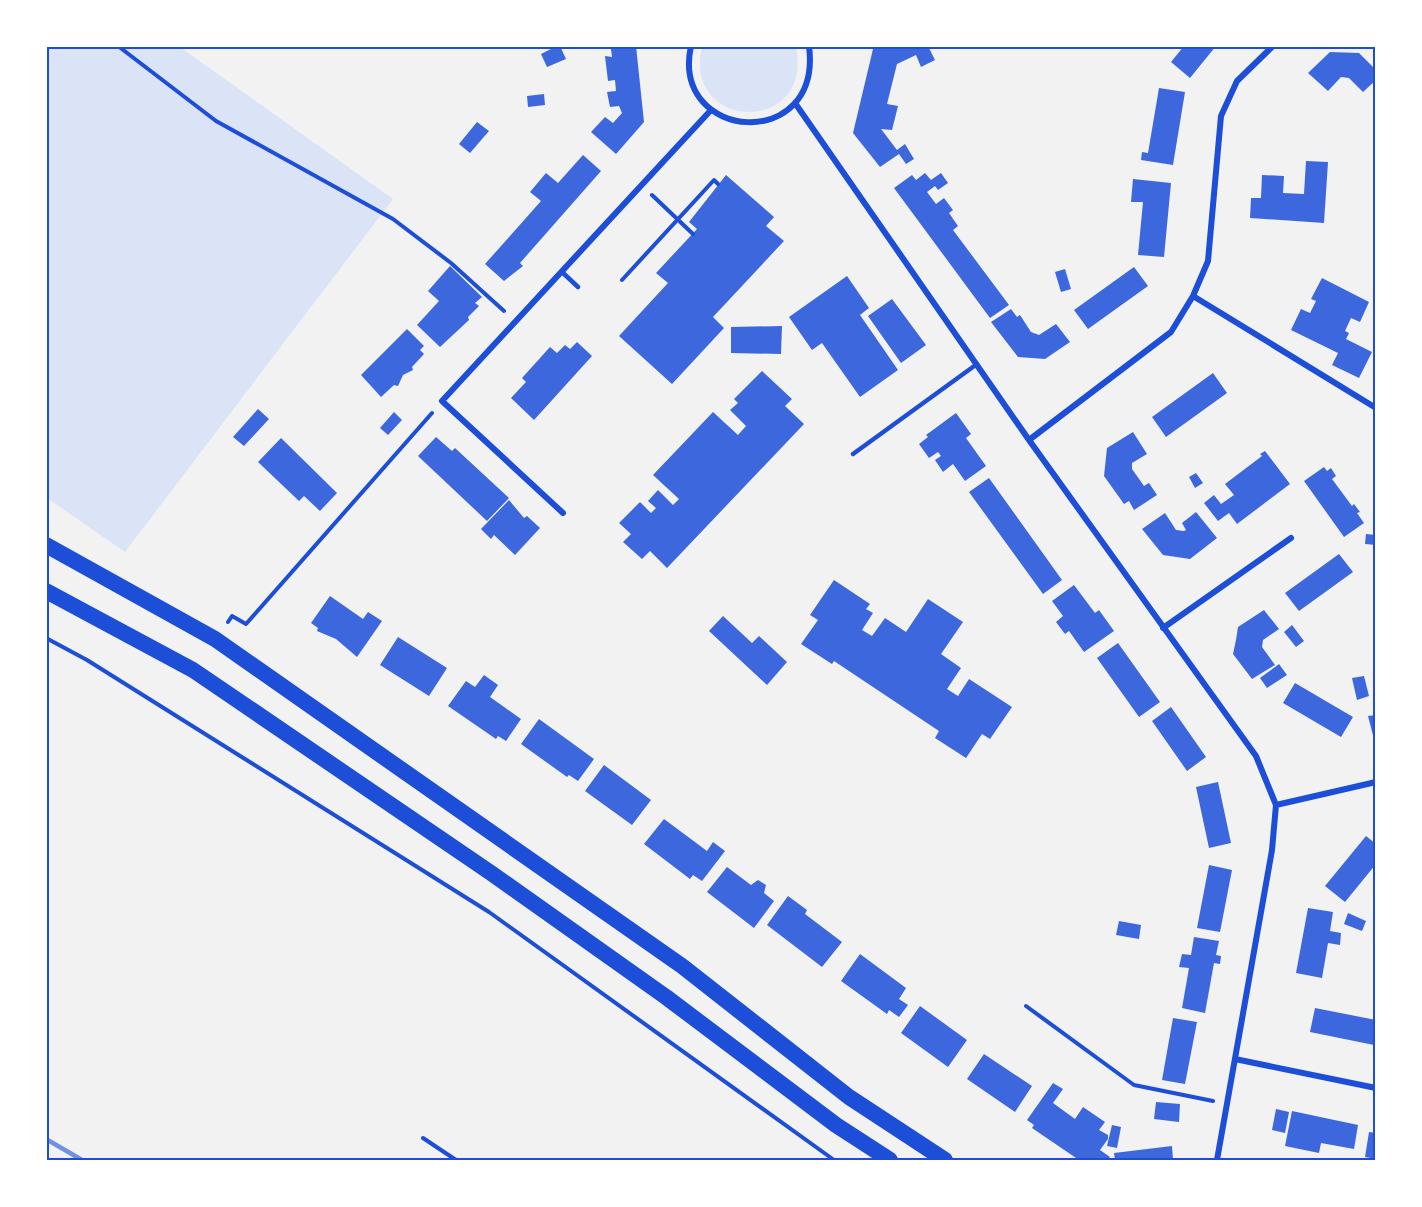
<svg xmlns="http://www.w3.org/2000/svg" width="1422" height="1207" font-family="'IBM Plex Sans',sans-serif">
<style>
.green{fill:#dbe4f7}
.building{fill:#3d67dc}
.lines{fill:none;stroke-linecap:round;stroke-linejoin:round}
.path{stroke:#1d4ed8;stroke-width:4}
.service{stroke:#1d4ed8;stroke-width:4.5}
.minor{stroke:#1d4ed8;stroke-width:6}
.trunk{stroke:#1d4ed8;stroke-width:16}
.rail{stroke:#7290e2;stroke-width:4.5}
.neatline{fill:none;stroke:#1d4ed8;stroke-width:2}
</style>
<rect width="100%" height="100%" fill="#f2f2f2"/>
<path class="green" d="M46,47H180L393,199L125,552L47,498Z
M702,47H796C814,136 682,131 702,47Z"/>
<path class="building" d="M557,46H560L566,59L547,67L541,54Z
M608,46H636L644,122L616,154L591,132L605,117L613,123L622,113L619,106L610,107L607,92L616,91L615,80L608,81L605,56L612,57L611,49Z
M878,46H933L929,48L935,60L921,67L916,55L897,64L887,104L898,106L892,130L881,129L897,150L905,144L914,159L906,164L899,154L880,167L853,133L873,49Z
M1184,46H1216L1190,78L1171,62Z
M1330,52L1359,53L1376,70V80L1363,92L1349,78L1341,77L1328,91L1308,73Z
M1159,88L1185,92L1173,165L1141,160L1142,152L1148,153Z
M544,94L545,105L528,107L527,96Z
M477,122L489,131L470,153L459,144Z
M583,155L601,171L520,263L523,266L504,281L485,264L541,201L530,192L546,173L558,183Z
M1306,161L1328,162L1324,223L1250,218L1251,198H1261L1262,175L1284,176L1283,193L1304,194Z
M925,173L931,180L941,173L948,183L938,190L935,186L927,192L936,204L944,198L953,210L949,213L958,226L953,230L1009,305L990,318L894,188L912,175L916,180Z
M726,175L774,217L766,226L784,241L713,317L724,328L672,384L619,336L668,283L656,273L697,229L689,222Z
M1133,179L1171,183L1164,257L1138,255L1143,202H1131Z
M450,266L482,297L475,303L479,306L468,317L469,320L440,347L417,325L439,301L428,291Z
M1134,267L1148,286L1088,329L1074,310Z
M1065,269L1071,289L1061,292L1055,272Z
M847,276L869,308L860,315L898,370L860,397L822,343L812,350L789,317Z
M1322,278L1369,302L1360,322L1351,318L1345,331L1349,333L1346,339L1372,352L1359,378L1332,365L1338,353L1291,330L1301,309L1310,313L1316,301L1311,299Z
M892,299L926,345L901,363L868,316Z
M1011,309L1017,317L1020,315L1031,332L1039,335L1056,324L1070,342L1045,359L1018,357L991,322Z
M782,326L781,354L731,353V327Z
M407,329L424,346L420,350L424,354L412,367L413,370L403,375L398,386L394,385L381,397L361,375Z
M577,342L592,356L534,420L511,398L526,382L522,378L550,347L557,353L565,345L570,349Z
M762,371L792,399L785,406L804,424L667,568L650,551L642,559L623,542L631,534L619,523L640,502L651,513L656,508L648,501L658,490L673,505L679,499L653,475L713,412L738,435L746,426L730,410L738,403L734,399Z
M1213,373L1227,393L1166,437L1152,417Z
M258,409L269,419L244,446L233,437Z
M394,412L402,420L388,435L380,428Z
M956,413L971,434L966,438L986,466L965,481L953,464L943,472L935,460L941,456L938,452L929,458L919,444L928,437L926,435Z
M1133,432L1147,454L1132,463V469L1144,486L1149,483L1157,495L1134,510L1129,501L1124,504L1104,476L1107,448Z
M436,437L452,451L455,448L509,498L487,521L418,456Z
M281,438L337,493L320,511L304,496L299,501L258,462Z
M1265,451L1290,484L1237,524L1229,513L1218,521L1204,503L1214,495L1221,504L1234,495L1225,484L1262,456L1260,454Z
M1324,467L1327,471L1331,468L1336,476L1332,479L1352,506L1354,504L1360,512L1357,513L1364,523L1344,537L1304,481Z
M1196,473L1203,483L1195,488L1189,477Z
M989,478L1062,580L1043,594L969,492Z
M509,500L524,518L527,516L540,528L515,555L494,535L491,539L481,529Z
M1196,512L1217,538L1190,559L1163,555L1142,529L1165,513L1176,530L1184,531L1186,530L1182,523Z
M1366,534L1376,535V545L1365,544Z
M1339,554L1353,572L1299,611L1285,593Z
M834,580L870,604L866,609L873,613L862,630L872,636L885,618L906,632L928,599L963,622L941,654L961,668L947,689L958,696L969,679L1012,707L990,739L982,734L966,758L935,738L939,731L834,661L832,664L801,644L818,620L810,615Z
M1074,585L1095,613L1099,610L1114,631L1084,652L1069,631L1065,634L1056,622L1063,616L1052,601Z
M330,596L363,619L368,612L382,621L357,657L336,639L317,631L318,628L311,623Z
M1264,610L1279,629L1263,640L1262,647L1275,665L1252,679L1233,654L1236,640L1238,627Z
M723,616L752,643L759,636L787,662L767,685L709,631Z
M1292,625L1304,641L1296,647L1284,632Z
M398,637L447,668L429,696L380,665Z
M1118,643L1160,702L1139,717L1097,658Z
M1279,664L1287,675L1267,688L1260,678Z
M484,675L498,685L490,697L521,719L506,741L498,736L496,739L448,706L466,681L475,687Z
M1364,676L1369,696L1357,700L1352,678Z
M1295,683L1353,717L1341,737L1283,703Z
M1171,707L1206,757L1187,771L1152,721Z
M1376,715V742L1375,743L1368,716Z
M539,719L594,759L578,781L569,775L567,777L521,744Z
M604,765L651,800L632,825L585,791Z
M1218,782L1231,843L1209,848L1196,787Z
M664,819L707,851L713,842L725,851L702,881L693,875L690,879L644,844Z
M1366,836L1376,844V864L1345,902L1325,886Z
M1209,865L1232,870L1220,932L1197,928Z
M727,867L751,885L758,880L766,885L764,893L774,901L754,928L707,892Z
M788,896L807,910L805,914L842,942L822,967L767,925Z
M1308,908L1333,912L1330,931L1341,933L1340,945L1328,943L1322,978L1296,973Z
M1348,913L1366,921L1362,931L1344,924Z
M1119,921L1141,925L1139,939L1116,935Z
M1194,937L1219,941L1216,955L1221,956L1220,964L1214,963L1205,1013L1182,1008L1189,968L1179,967L1182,954L1191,955Z
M860,954L906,988L899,999L908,1005L899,1017L889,1010L887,1014L841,981Z
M920,1006L967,1040L948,1067L901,1033Z
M1315,1008L1376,1020L1374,1045L1310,1032Z
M1173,1018L1197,1022L1185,1084L1162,1080Z
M984,1054L1032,1086L1015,1112L967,1079Z
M1053,1083L1063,1089L1053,1103L1075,1119L1083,1107L1105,1122L1099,1130L1108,1135V1139L1100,1150L1110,1157L1107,1160H1079L1032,1128L1034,1125L1027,1120Z
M1156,1102L1180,1104L1179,1122L1154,1119Z
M1276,1109L1289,1112L1285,1133L1272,1130Z
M1292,1111L1358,1125L1354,1149L1321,1143L1319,1153L1285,1146Z
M1112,1125L1121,1127L1117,1148L1107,1146Z
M1369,1132L1376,1133V1159L1365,1157Z
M1172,1146L1173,1160H1115L1114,1153Z"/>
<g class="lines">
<path class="path" d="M118,46L216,121L393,219L451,263L504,311
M652,195L693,234
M622,280L714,180L718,184
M228,622L232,616L246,624L432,413
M46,638L87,660L489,912L834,1160
M1026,1006L1134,1085L1213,1101
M423,1138L456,1160"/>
<path class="service" d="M562,272L578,287
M853,454L977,364"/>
<path class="minor" d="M691,46C670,142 823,153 809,46
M795,103L1029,440L1256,756L1276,805L1272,850L1217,1160
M1193,296L1376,408
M1029,440L1171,332L1193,296L1208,261L1221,116L1237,81L1273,46
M563,513L442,401L711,110
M1163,628L1291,538
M1276,805L1376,782
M1235,1059L1376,1088"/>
<path class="trunk" d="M46,545L215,639L682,966L849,1097L945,1160
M46,591L193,670L491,873L666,997L836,1125L890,1160"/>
<path class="rail" d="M46,1139L82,1160"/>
</g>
<rect width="1422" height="1207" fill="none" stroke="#ffffff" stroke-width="96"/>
<rect x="48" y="48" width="1326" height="1111" class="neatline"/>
</svg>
